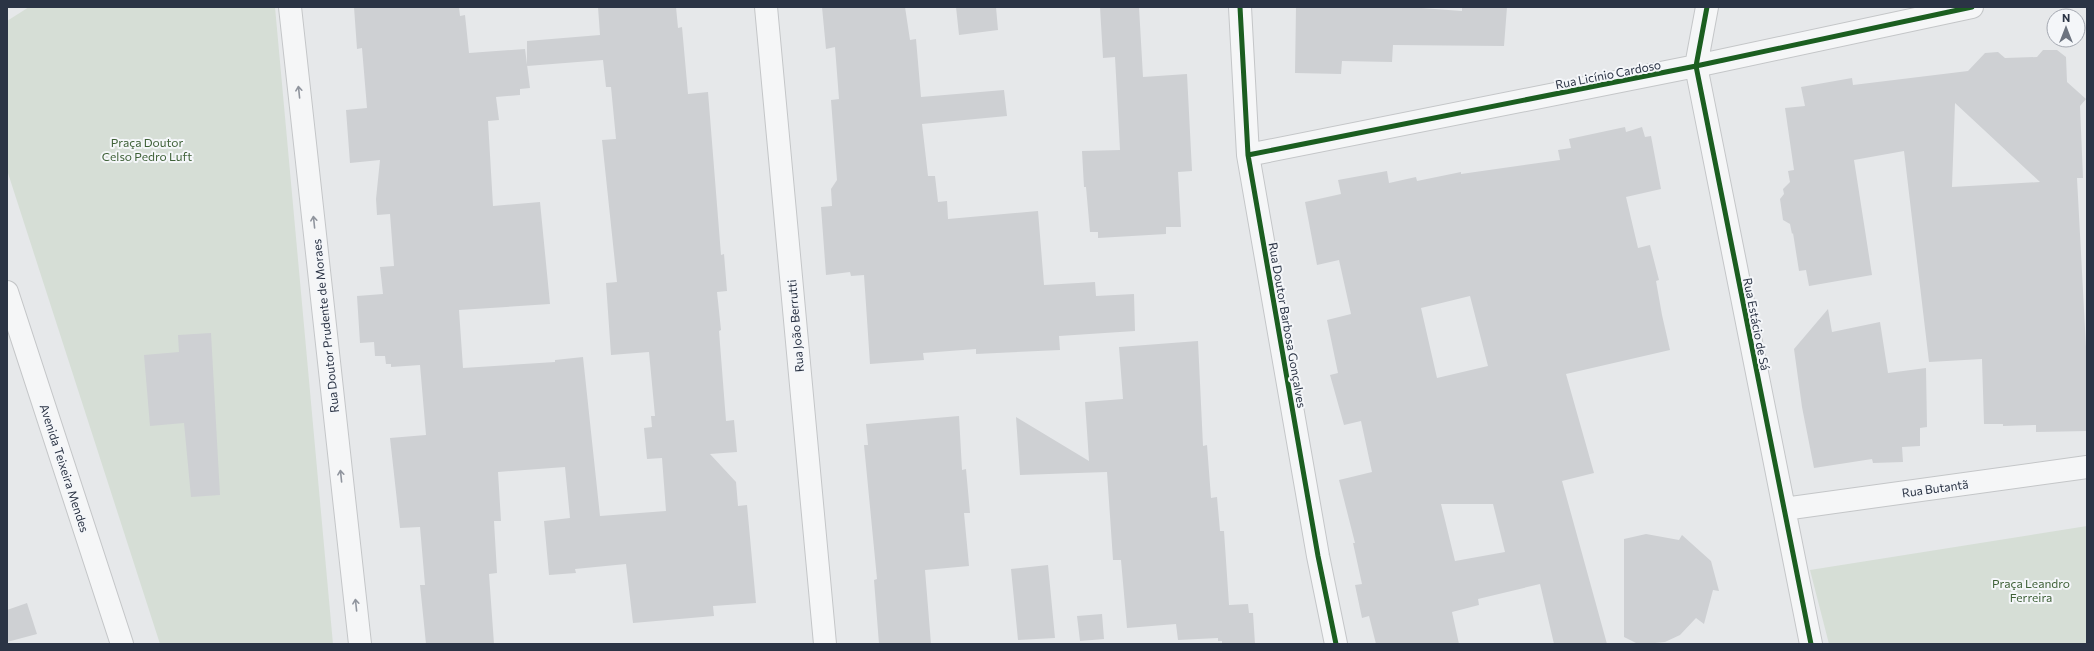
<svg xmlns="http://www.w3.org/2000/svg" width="2094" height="651" font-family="Commissioner,sans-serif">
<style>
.green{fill:#d6ded6}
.building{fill:#ced0d3;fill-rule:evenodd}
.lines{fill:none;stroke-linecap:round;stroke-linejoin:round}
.minor-casing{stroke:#c4c6c8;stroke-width:24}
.minor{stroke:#f5f6f7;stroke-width:22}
.cycleway-casing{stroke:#f4f6f9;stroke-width:8}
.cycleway{stroke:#1b5e20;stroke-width:5}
.oneway{stroke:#90959e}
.labels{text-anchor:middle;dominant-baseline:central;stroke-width:4;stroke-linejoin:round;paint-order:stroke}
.street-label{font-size:12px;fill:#2b3445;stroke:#f4f6f9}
.park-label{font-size:12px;fill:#3f6138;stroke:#f4f6f9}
</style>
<rect width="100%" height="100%" fill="#e6e8ea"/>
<path class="green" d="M29,7H275L333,644H160L7,170V21Z
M2087,526V644H1829L1810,570Z"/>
<path class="building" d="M354,7H459L460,16L465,15L469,53L525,49L530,88L520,89V95L496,97L499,120L488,121L493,206L540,202L550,304L459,310L463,368L555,362V360L583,357L600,516L666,511L662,458L647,459L644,428L652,427L651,416H655L649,352L611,355L606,283L617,282L602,140L616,139L611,87H606L603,60L527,66V41L600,35L598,7H676L678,28L682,27L688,94L708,92L721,255L724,254L727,291L717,292L721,330L719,331L726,421L734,420L737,452L710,454L736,482L738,506L747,505L756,603L713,606L714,616L633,623L626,564L575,569L576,573L549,575L544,521L570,518L565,467L498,472L501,521H494L497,573L489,574L494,644H426L420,585H425L420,527L400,528L390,438L426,435L420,365L391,367V364H386L385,356H375L374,342L360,343L357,296L383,294L380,267L394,266L390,214L377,215L376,199L380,160L350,163L346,110L367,108L362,48L357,49Z
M822,7H905L910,40L916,39L921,97L1004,90L1007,116L922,124L928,176H935L938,202L947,201L948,219L1038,211L1044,285L1095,282L1096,296L1134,294L1135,331L1059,336L1060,350L976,354V349L923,353L924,360L870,364L864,275L851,276L850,272L826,275L821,207L832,206L831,189L837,180L831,100L839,99L835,47L826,49Z
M956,7H996L998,30L959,35Z
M1100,7H1139L1143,77L1187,74L1192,171L1178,172L1181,227H1166V234L1098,238V232H1090L1086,187H1084L1082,151L1120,150L1115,57L1103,58Z
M1296,7H1408L1462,11V7H1507L1504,46L1393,45L1392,62L1342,61L1341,74L1295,73Z
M2043,50H2057L2066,57L2067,82L2086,99L2080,106L2083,178H2077L2087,366V431L2036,432V425L2003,426V424H1984L1982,359L1929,362L1904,151L1854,160L1872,275L1809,286L1806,270L1799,271L1793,233L1792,234L1790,224L1783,220L1780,199L1784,194L1783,189L1790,182L1788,171L1794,170L1785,108L1805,106L1801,87L1852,78L1853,85L1968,71L1985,53L1998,52L2005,58L2037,57ZM1955,103L2040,182L1952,187Z
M1625,127L1626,132L1642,127L1645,137L1651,136L1661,189L1626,197L1638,248L1650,245L1659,280L1656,281L1662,315L1670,350L1566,374L1594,473L1562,481L1607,644H1554L1540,584L1478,599L1479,605L1452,612L1459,644H1376L1369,616L1362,618L1355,585L1362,584L1353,543H1355L1339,480L1372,472L1361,421L1344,425L1330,375L1338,373L1327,320L1351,314L1339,260L1317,265L1305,202L1341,194L1338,180L1387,171L1389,183L1416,177L1417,181L1461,172V174L1560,160L1558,150L1571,148L1569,139ZM1470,296L1488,366L1437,378L1421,308ZM1441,504H1493L1505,552L1455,561Z
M1828,309L1832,332L1880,322L1888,373L1926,368L1927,427L1920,428V446L1902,447L1903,462L1873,463L1872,459L1814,468L1802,407L1794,349Z
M211,333L220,495L191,497L184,423L150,426L144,355L179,352L178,335Z
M1198,341L1203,446L1207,445L1211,498L1217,497L1220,531H1224L1229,605L1248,604L1249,613H1253L1255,644H1222V641H1218V638L1178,640L1176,624L1127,628L1121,560H1113L1107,472L1020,475L1016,417L1089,461L1085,402L1123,399L1119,347Z
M959,416L962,470L966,469L970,513H964L969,566L925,570L931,644H879L874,580L877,579L864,445H868L866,424Z
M1646,534L1679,540L1682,535L1711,561L1719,591L1713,590L1704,624L1696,618L1680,635L1665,642L1645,644H1638L1624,637V539Z
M1048,565L1055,638L1018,640L1011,569Z
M27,603L37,634L7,642V610Z
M1102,614L1104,639L1080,641L1077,616Z"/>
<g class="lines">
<g class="minor-casing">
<path id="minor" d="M290,7L360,644
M766,7L825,644
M1240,7L1248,155L1318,556L1336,644
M1707,7L1696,66L1811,644
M1248,155L1696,66L1972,7
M7,292L122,644
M1784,509L2087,467"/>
</g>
<use href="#minor" class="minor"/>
<g class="cycleway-casing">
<path id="cycleway" d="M1240,7L1248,155L1318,556L1336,644
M1707,7L1696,66L1811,644
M1248,155L1696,66L1972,7"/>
</g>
<use href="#cycleway" class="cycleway"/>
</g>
<defs><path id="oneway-shaft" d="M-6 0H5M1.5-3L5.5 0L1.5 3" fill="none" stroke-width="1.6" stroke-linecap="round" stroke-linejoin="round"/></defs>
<g class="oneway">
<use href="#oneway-shaft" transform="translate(299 92) rotate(-96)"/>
<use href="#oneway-shaft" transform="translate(314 222) rotate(-96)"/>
<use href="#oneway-shaft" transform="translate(341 476) rotate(-96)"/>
<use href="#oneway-shaft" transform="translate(356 605) rotate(-96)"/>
</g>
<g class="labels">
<g class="street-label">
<text transform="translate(1608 74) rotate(-11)">Rua Licínio Cardoso</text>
<text transform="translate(1757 324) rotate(79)">Rua Estácio de Sá</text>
<text transform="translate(1288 325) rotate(80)">Rua Doutor Barbosa Gonçalves</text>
<text transform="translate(325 326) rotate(-96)">Rua Doutor Prudente de Moraes</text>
<text transform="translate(795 326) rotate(-95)">Rua João Berrutti</text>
<text transform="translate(65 468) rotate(72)">Avenida Teixeira Mendes</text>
<text transform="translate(1935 488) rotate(-8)">Rua Butantã</text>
</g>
<g class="park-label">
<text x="147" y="142">Praça Doutor<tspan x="147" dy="14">Celso Pedro Luft</tspan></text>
<text x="2031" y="583">Praça Leandro<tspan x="2031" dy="14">Ferreira</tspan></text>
</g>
</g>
<rect width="2094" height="651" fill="none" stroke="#2b3445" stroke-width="16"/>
<g transform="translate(2066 28)"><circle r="19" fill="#f4f6f9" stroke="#a4a8b1"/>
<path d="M0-3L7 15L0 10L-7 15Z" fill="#6c737f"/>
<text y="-6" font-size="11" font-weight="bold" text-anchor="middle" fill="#2b3445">N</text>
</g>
</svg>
